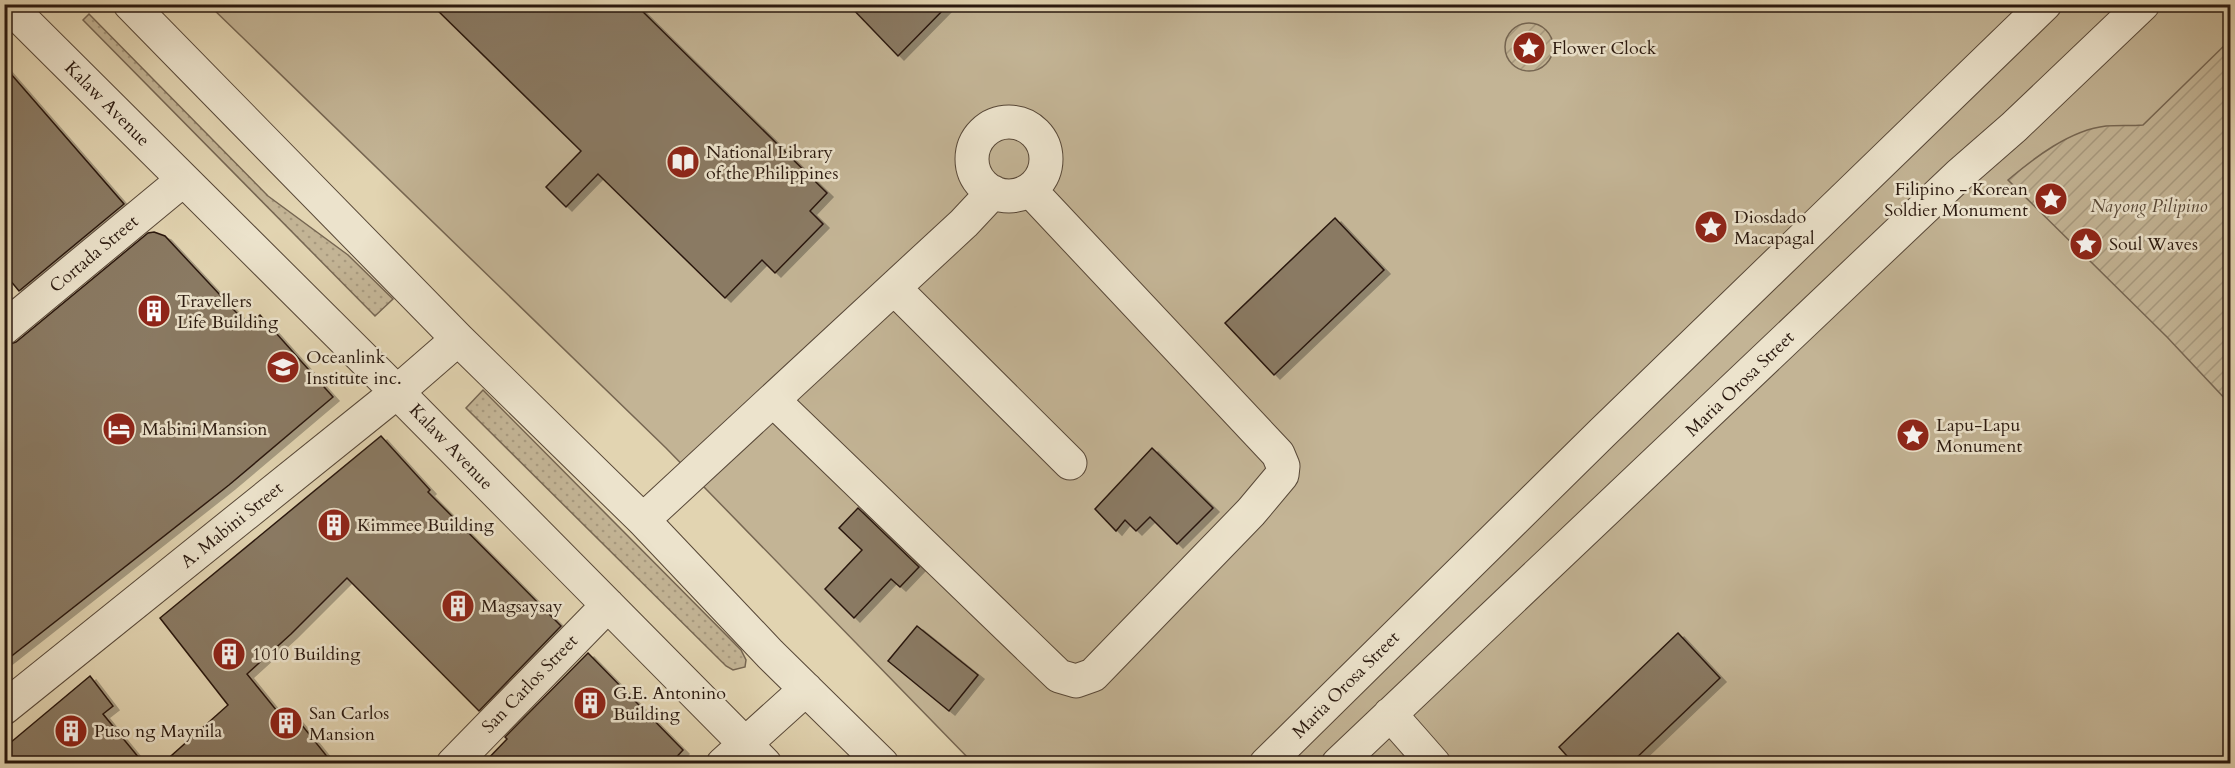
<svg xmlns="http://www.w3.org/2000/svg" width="2235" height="768" font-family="Cardo,serif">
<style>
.grass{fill:url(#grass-dots);stroke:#766652;stroke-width:1.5}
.park{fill:#c3b495;stroke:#766652;stroke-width:1.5}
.garden{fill:url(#garden-furrows);stroke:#766652;stroke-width:1.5}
.building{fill:#8a7a63;stroke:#2a190f;stroke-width:1.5;filter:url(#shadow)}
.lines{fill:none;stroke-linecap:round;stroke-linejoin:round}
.minor-casing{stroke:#584838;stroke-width:35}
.minor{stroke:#ece3cc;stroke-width:33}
.labels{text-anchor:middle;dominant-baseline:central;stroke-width:5;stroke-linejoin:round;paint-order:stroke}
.poi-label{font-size:18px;fill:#2a190f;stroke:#ece3cc;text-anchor:start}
.street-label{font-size:18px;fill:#2a190f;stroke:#ece3cc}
.park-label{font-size:18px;font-style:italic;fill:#584837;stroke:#ece3cc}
</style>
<defs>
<pattern id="grass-dots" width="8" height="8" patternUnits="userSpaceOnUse" patternTransform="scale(1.5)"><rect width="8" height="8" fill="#c3b495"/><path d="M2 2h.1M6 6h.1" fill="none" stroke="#a89a7f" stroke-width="1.8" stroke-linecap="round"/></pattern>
<pattern id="garden-furrows" width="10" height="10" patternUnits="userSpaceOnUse" patternTransform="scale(1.5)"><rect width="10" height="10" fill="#c3b495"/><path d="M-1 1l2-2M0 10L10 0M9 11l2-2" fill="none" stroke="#a89a7f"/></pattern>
<filter id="shadow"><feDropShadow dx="6" dy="4" stdDeviation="0" flood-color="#0004"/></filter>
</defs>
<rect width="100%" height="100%" fill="#e2d4b1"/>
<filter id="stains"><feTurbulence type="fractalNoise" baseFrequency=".00333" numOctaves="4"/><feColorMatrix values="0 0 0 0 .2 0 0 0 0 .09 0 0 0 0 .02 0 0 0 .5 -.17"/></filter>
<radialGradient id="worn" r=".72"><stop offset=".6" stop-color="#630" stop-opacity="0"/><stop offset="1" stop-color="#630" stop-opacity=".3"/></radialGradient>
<path class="grass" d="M89,14L268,196L348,255L393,299L375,316L83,20Z
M483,390L741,650L746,660L745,667L733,670L726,666L466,408Z"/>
<path class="park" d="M209,5H2230V763H973L666,448Z"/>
<path class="garden" d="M1505 47a24 24 0 1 1 48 0a24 24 0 1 1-48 0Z
M2230,40V404L2167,337L2008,180C2034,158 2070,130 2106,126C2118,125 2131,126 2143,125Z"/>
<path class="building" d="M431,4H635L827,193L810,211L823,224L775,273L762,260L725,298L598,174L566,207L546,187L581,151Z
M848,4H949L898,56Z
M4,66L124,204L19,291L4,273Z
M1335,218L1384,270L1274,375L1225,323Z
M154,232L165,236L248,325L260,315L333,397L229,485L4,662V346L16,342L148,233Z
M381,436L430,490L428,492L561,626L479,711L347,578L291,634L247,674L281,716L289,709L333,764H162L228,705L160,618Z
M1152,448L1213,508L1177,544L1150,517L1136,531L1125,520L1116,531L1095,509Z
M858,508L919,567L900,587L891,579L854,618L825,589L862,550L839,528Z
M917,626L978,675L949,711L888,661Z
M1678,633L1720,678L1630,764H1574L1559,747Z
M588,653L683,750L670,764H483L507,739L505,737Z
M90,676L113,706L103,714L144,764H15L4,753V748Z"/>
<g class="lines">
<g class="minor-casing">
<path id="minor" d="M7,4L397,392L765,764
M130,4L458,339L643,520L770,654L882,764
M972 159a37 37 0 1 1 74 0a37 37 0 1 1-74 0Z
M894,288L1070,463
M4,328L183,180
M774,401L1059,676L1076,681L1093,675L1251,512L1282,475L1283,466L1278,454L1030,190
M643,520L964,223L993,192
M4,708L397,392L458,339
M1390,714L1434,764
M453,764L608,605
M723,764L806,689
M1266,764L1602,433L2045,4
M1338,764L1959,175L2014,127L2143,4"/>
</g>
<use href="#minor" class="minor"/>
</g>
<defs>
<g id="sight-disc" transform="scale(1.725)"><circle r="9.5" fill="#8f2418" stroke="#ece3cc"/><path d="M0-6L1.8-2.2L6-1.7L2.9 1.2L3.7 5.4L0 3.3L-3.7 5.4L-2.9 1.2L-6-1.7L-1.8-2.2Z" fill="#fff"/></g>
<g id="library-disc" transform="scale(1.725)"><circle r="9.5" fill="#8f2418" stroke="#ece3cc"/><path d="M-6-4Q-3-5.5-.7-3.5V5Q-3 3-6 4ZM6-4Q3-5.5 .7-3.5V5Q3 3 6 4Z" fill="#fff"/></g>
<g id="building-disc" transform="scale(1.725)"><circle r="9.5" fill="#8f2418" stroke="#ece3cc"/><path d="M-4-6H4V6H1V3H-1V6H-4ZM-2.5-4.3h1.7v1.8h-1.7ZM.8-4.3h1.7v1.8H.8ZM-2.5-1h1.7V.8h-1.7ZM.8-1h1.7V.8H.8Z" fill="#fff"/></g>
<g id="school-disc" transform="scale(1.725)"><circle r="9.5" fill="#8f2418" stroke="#ece3cc"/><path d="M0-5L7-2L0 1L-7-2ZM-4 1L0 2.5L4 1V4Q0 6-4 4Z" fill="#fff"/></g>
<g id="hotel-disc" transform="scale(1.725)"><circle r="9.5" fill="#8f2418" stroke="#ece3cc"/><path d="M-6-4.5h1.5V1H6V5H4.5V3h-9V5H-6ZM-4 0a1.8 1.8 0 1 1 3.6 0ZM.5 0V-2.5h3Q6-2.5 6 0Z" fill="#fff"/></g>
</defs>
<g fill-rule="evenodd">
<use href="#sight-disc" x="1529" y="48"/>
<use href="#library-disc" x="683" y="162"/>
<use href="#sight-disc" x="2051" y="199"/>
<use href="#sight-disc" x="1711" y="227"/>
<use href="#sight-disc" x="2086" y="244"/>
<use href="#building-disc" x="154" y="311"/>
<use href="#school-disc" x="283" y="367"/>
<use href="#hotel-disc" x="119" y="429"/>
<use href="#sight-disc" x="1913" y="435"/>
<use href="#building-disc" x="334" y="525"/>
<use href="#building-disc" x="458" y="606"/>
<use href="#building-disc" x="229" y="654"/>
<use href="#building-disc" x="590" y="703"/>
<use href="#building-disc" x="286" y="723"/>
<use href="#building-disc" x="71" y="731"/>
</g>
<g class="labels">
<g class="poi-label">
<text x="1552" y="48">Flower Clock</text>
<text x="706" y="152">National Library<tspan x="706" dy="21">of the Philippines</tspan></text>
<text x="2028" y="189" text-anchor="end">Filipino - Korean<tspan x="2028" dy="21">Soldier Monument</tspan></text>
<text x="1734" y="217">Diosdado<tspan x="1734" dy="21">Macapagal</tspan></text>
<text x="2109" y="244">Soul Waves</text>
<text x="177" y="301">Travellers<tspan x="177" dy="21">Life Building</tspan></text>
<text x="306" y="357">Oceanlink<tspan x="306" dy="21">Institute inc.</tspan></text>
<text x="1936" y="425">Lapu-Lapu<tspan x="1936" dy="21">Monument</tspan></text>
<text x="142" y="429">Mabini Mansion</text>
<text x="357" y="525">Kimmee Building</text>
<text x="481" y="606">Magsaysay</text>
<text x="252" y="654">1010 Building</text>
<text x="613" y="693">G.E. Antonino<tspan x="613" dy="21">Building</tspan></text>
<text x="309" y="713">San Carlos<tspan x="309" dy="21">Mansion</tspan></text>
<text x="94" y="731">Puso ng Maynila</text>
</g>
<g class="street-label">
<text transform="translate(107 104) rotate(45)">Kalaw Avenue</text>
<text transform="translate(94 254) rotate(-40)">Cortada Street</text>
<text transform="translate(1740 384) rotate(-44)">Maria Orosa Street</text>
<text transform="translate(451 447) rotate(46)">Kalaw Avenue</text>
<text transform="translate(232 525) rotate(-39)">A. Mabini Street</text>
<text transform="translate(530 684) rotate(-46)">San Carlos Street</text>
<text transform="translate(1346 685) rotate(-45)">Maria Orosa Street</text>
</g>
<g class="park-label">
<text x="2149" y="206">Nayong Pilipino</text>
</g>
</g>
<rect width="2235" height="768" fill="none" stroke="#e2d4b1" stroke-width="24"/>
<rect x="6" y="6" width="2223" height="756" fill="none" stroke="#2a190f" stroke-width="3"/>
<rect x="12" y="12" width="2211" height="744" fill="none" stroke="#2a190f" stroke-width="1.5"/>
<rect width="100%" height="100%" filter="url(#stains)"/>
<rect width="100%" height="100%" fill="url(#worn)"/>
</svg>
